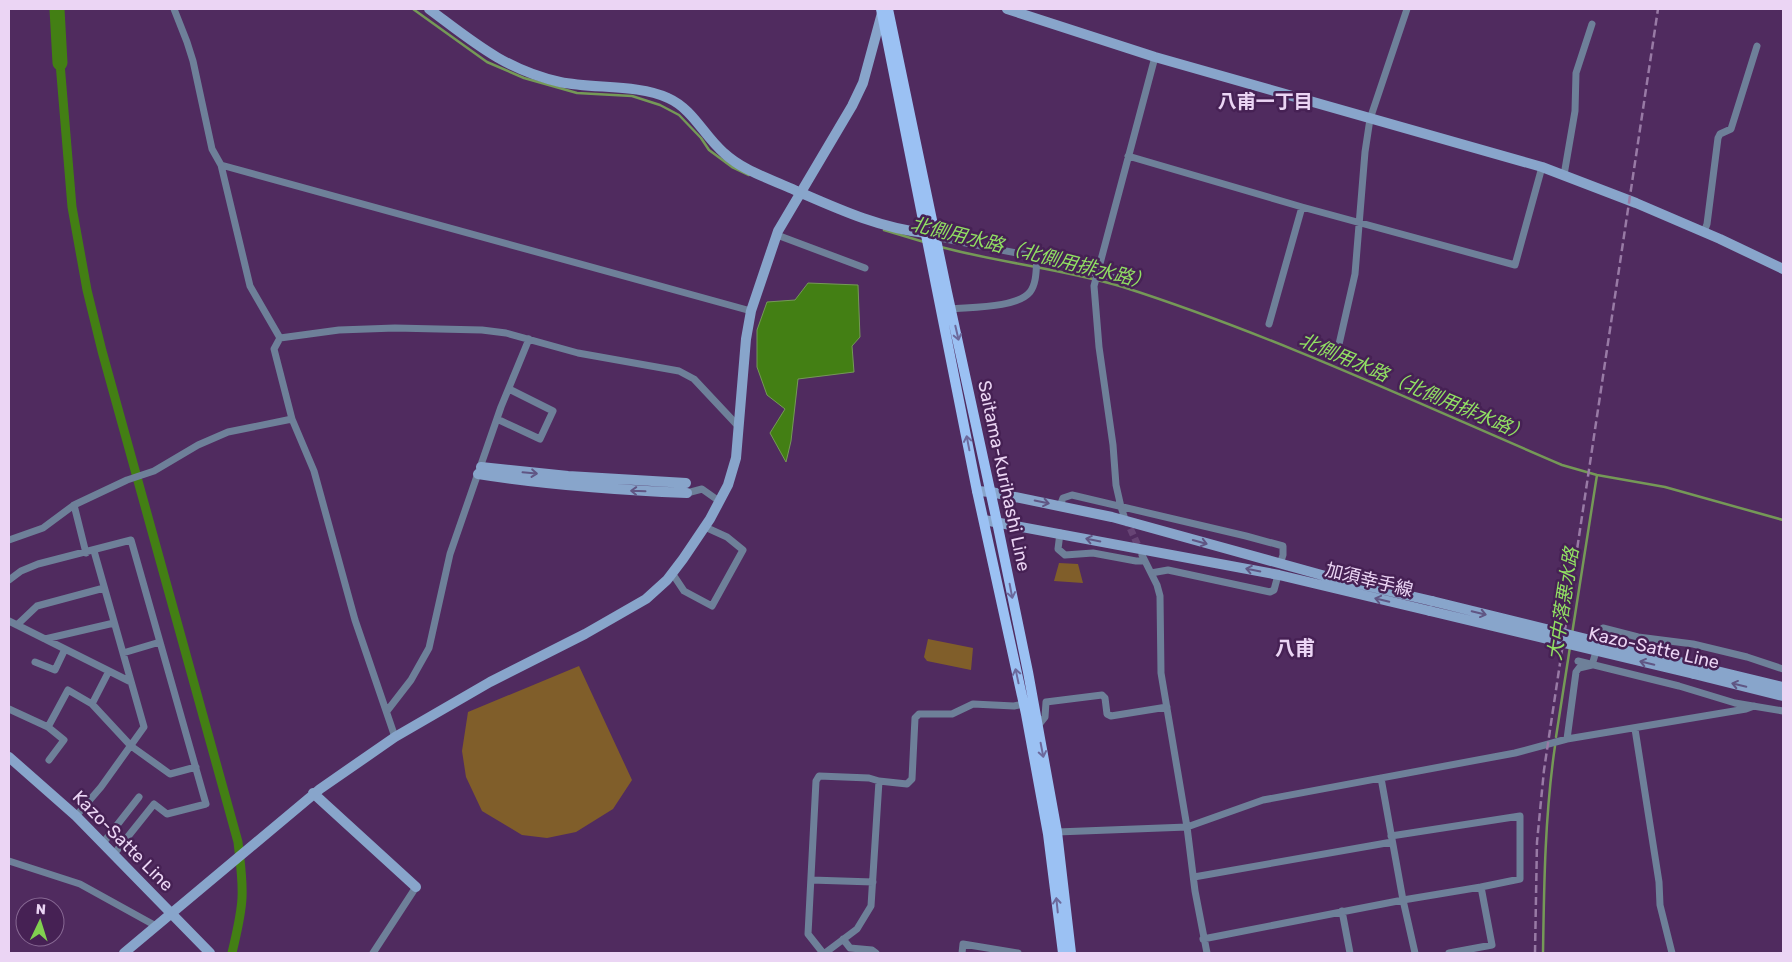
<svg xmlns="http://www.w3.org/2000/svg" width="1792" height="962" font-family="Rubik,'Noto Sans JP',sans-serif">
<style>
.green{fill:#805e2a}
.water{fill:#437f14;stroke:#759957}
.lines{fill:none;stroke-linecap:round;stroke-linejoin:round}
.stream{stroke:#759957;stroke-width:2.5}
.canal{stroke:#437f14;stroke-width:9}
.river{stroke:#437f14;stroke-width:15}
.street-tunnel{stroke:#674475;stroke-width:7;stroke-dasharray:7 3.5;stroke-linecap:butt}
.street{stroke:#6e8099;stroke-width:7}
.secondary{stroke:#88a5cb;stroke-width:10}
.primary{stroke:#9bc1f3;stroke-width:10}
.rail{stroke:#987aa5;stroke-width:2.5;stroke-dasharray:8 4;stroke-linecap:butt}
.secondary-bridge{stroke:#88a5cb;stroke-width:10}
.oneway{stroke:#6c699c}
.oneway2{stroke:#605684}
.labels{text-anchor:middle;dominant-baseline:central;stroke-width:5;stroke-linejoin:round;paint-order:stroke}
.street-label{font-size:18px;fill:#ebd5f4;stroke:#462154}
.neighbourhood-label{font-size:19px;font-weight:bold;fill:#ebd5f4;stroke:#462154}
.water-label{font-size:19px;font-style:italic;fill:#91e063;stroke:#462154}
.quarter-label{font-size:20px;font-weight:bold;fill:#ebd5f4;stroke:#462154}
</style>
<rect width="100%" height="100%" fill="#502b5f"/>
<path class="green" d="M1059,563L1078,564L1083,583L1054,581Z
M928,639L973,648L971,670L927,661L924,657Z
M579,666L632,780L613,809L576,832L547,838L522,835L482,811L466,777L462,751L468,712Z"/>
<path class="water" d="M808,283L858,285L860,337L852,346L854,372L798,379L791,441L786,462L770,433L785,409L767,395L757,367V330L767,302L795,300Z"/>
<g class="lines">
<path class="stream" d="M413,9L487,62L524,78L577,93L632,96L660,105L679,115L701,138L709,150L732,167L749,175
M884,230L924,242
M941,247C1001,263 1063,269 1123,287C1273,335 1417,403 1562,465L1597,475L1665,487L1783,520
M1572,634L1597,475
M1556,737L1570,647
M1543,953C1544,884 1545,814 1555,746"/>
<path class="canal" d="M60,63L72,207L87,290L102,351L238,842C240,861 243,879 242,898C241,917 236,935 232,953"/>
<path class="river" d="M57,9L60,63"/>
<path class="street-tunnel" d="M1126,519L1140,550"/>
<path class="street" d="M174,9L187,42L193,61L212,149L221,165L250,286L280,338
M1128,156L1302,207L1515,265L1542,167
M221,165L751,311
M1564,175L1575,111L1576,73L1592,24
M1704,232L1707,224L1718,138L1720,134L1731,129L1757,46
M777,235L865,268
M935,237L1037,257L1129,282
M951,309C971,307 1017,308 1030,292C1037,283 1036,268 1037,257
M1269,324L1302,207
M280,338L339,330L395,328L482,330L506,333L578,353L679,371L694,379L739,427
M280,338L274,349L292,419L314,471L355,620L395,737
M1337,353L1355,274L1365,152L1370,119L1407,9
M497,419L540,439L553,411L509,389
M687,493L702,489L719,501
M74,505L86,553
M1060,506L1063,498L1072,495L1246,536L1283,546V555L1280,564
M1124,516L1121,507L1116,485L1113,445L1099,347L1094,286L1155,57
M1060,533L1058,549L1065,555L1093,553L1136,561H1144
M9,540L43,528L74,505L127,480L154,471L198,445L228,432L292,419
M1142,555L1157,585L1160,596L1161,673L1187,827L1195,891L1207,953
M672,573L684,591L712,606L743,550L727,537L705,527
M1151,573L1168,570L1270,592L1274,590L1278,575
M9,580L21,571L38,564L131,540L206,804L167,814L154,804L114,854
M9,621L131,682
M17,625L37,606L104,588
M45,639L114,623
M123,653L160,642
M1578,661L1679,686L1735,703L1783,711
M35,662L55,670L65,649
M109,671L92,704L131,746L170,774L196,767
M9,709L48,727
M387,711L411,680L429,648L450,554L501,407L529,339
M1037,727L1045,717L1046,702L1102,695L1105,698L1107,714L1111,716L1167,707
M1635,729L1659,882L1660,905L1672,953
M1567,739L1576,672L1579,668L1592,665L1603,628L1638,637L1693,644L1747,657L1783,669
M49,760L64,740L48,727L68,690L92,704
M76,816L101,787L144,727L94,551
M1057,832L1187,827L1263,800L1515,753L1567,739L1746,709L1754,706
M1391,836L1520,816V879L1481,887
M103,843L139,797
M9,861L80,884L156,926
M1194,877L1392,842
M811,880L873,882
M1342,911L1350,953
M843,939L850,948L872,950L876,953
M1203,939L1403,900L1381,778
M373,953L416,887
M823,953L808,934L816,781L819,776L869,778L879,781
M825,953L857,929L871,906L879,781L907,784L912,779L915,718L919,714H952L973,704L1014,706L1023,704
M962,953L963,944L1018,953
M1415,953L1403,900L1481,887L1492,945L1449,953"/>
<path class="secondary" d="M429,9C472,41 505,70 560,82C593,89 638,84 668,98C693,109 704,136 724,153C742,170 768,178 790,188C834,207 878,228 926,233
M1007,9L1155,57L1542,167L1636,203L1720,239L1783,269
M481,467L568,476L686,483
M478,474C548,485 617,490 687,493
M977,491L991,492L1112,517L1329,577L1432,601
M984,520L1279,575L1430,611
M1696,666L1783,687
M1694,674L1783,696
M9,757L76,816L210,953
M313,793L416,887
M124,953L320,789L395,737L490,682L585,634L646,599L667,580L683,559L710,519L728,485L736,458L746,339L751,311L778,231L852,106L863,83L882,13"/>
<path class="primary" d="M881,9L977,491L1026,714L1048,834L1063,953
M888,9L947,292L997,522L1028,672L1057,832L1071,953"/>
<path class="rail" d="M1535,953L1537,842L1544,770L1658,9"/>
<path class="secondary-bridge" d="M1432,601L1696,666
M1430,611L1694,674"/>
</g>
<defs><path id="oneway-shaft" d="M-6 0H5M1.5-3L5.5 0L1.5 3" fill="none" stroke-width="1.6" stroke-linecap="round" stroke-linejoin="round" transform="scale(1.25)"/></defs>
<g class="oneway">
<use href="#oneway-shaft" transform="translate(957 333) rotate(77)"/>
<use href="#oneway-shaft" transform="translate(968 443) rotate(-101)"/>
<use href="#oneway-shaft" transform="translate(1011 591) rotate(79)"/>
<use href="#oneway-shaft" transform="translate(1017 676) rotate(-102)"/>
<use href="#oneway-shaft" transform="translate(1042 750) rotate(79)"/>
<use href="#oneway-shaft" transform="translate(1057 905) rotate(-96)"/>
</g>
<g class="oneway2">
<use href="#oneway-shaft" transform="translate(530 473) rotate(5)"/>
<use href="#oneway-shaft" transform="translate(638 491) rotate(-178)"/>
<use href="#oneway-shaft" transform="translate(1042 502) rotate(12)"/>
<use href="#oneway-shaft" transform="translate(1093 540) rotate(-169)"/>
<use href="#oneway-shaft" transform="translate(1200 542) rotate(16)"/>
<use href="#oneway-shaft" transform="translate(1253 570) rotate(-169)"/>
<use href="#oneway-shaft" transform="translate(1382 600) rotate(-166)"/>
<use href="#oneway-shaft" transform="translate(1479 613) rotate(13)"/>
<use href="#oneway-shaft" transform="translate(1647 663) rotate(-167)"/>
<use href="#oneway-shaft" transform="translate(1739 685) rotate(-167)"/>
</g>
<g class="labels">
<g class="street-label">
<text transform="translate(1004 476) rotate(78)">Saitama-Kurihashi Line</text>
<text transform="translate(1369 580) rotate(14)">加須幸手線</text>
<text transform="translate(1654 648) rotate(13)">Kazo-Satte Line</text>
<text transform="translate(123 841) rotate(45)">Kazo-Satte Line</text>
</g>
<g class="neighbourhood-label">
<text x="1265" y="101">八甫一丁目</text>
</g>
<g class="water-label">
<text transform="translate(1031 253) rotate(14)">北側用水路（北側用排水路）</text>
<text transform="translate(1414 387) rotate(23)">北側用水路（北側用排水路）</text>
<text transform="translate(1563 604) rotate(-81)">大中落悪水路</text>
</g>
<g class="quarter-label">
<text x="1295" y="648">八甫</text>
</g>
</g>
<rect width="1792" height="962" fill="none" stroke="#ebd5f4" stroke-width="20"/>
<g transform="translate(40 922) rotate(4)"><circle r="24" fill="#462154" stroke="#886994"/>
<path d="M0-4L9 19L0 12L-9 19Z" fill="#81d050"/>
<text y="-8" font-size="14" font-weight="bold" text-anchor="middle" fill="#ebd5f4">N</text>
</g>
</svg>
